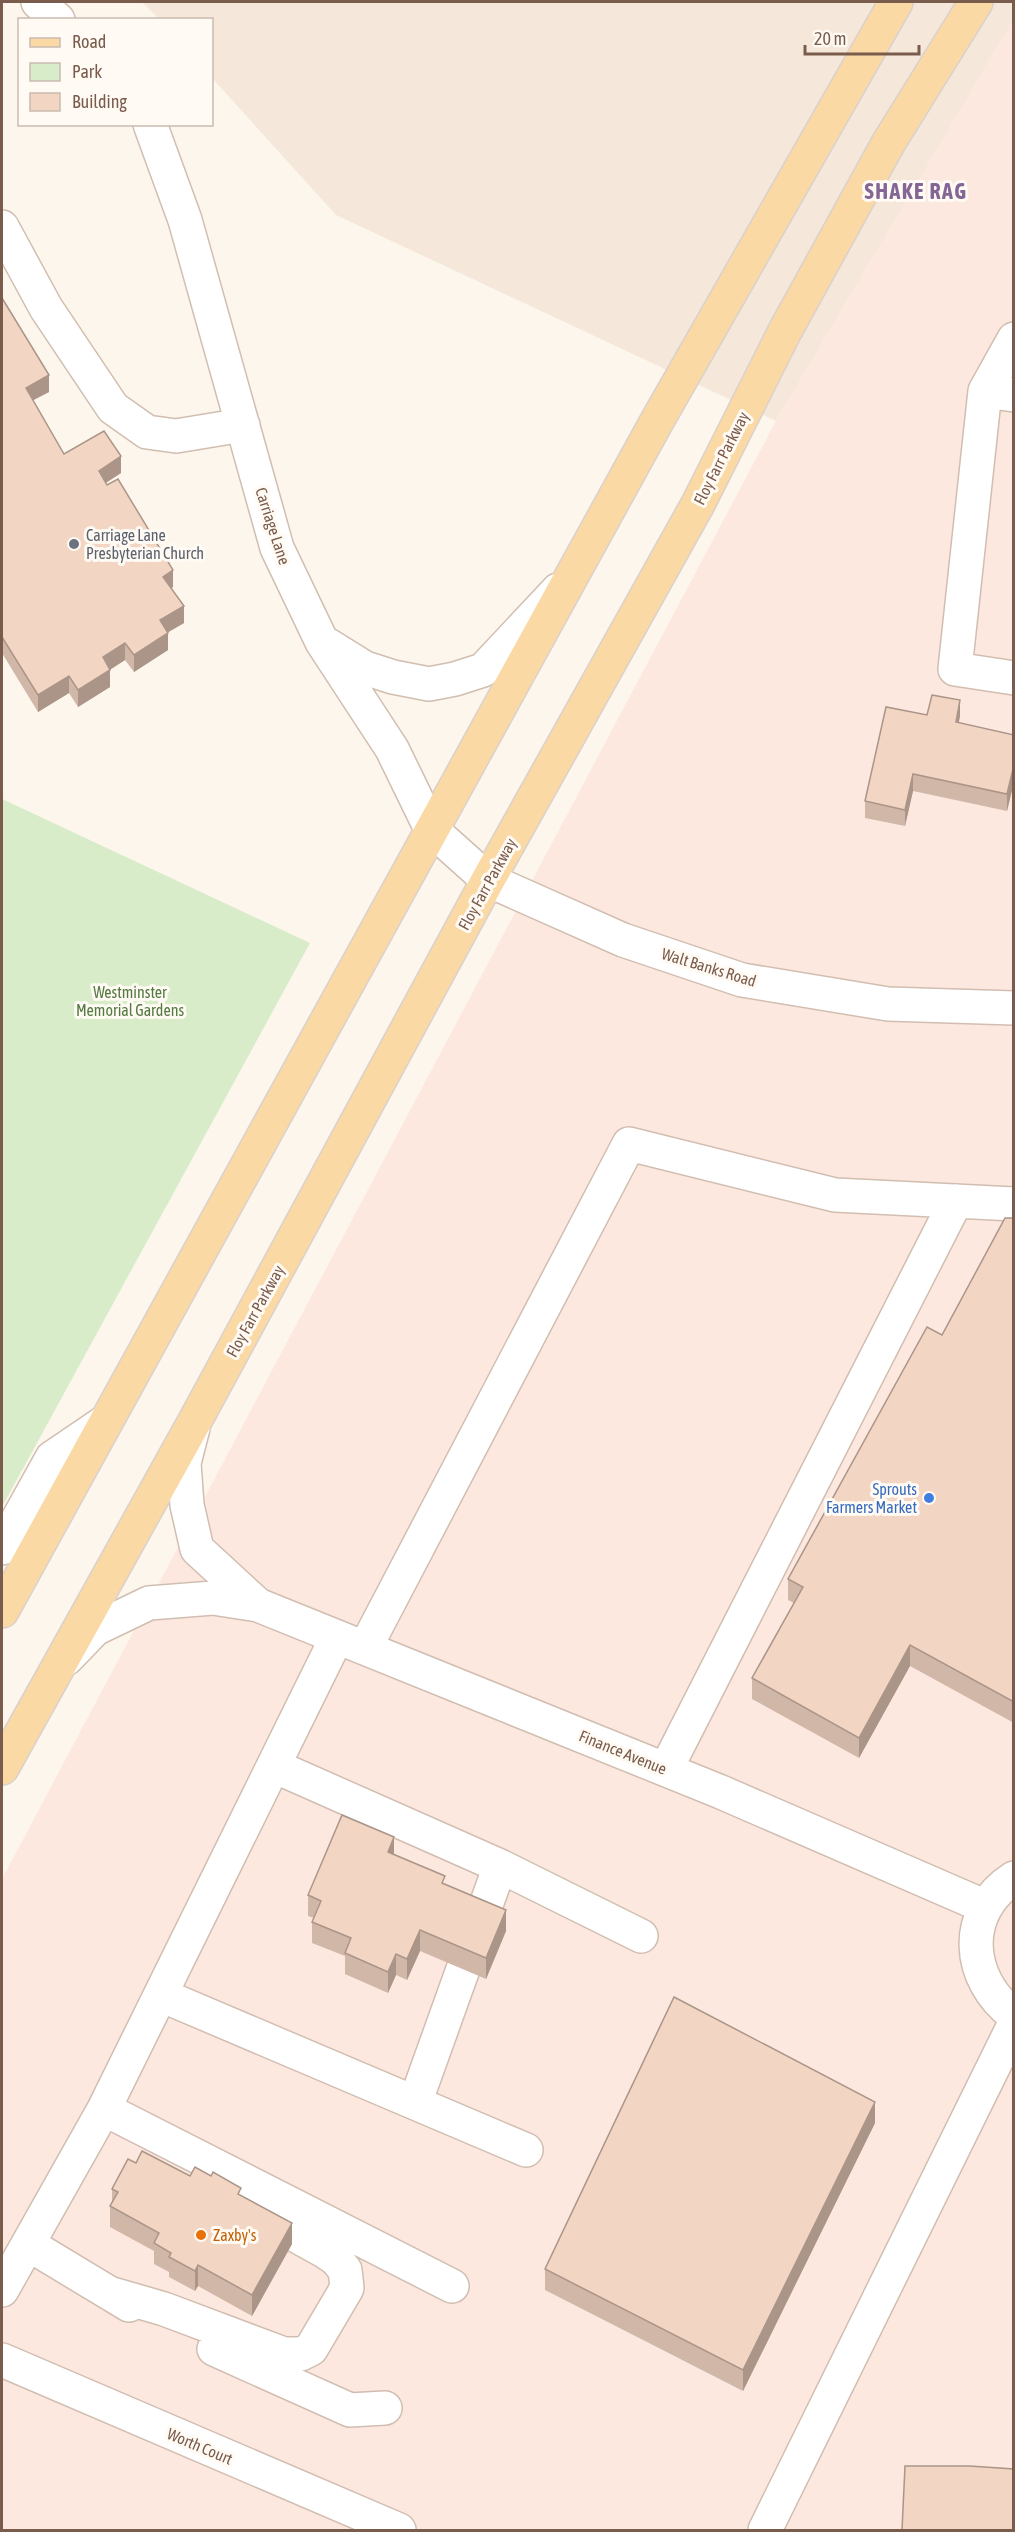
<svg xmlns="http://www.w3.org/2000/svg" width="1015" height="2532" font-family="'Asap Condensed',sans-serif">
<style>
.residential{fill:#f5e8da}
.commercial{fill:#fde8e0}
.green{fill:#d8ecc9}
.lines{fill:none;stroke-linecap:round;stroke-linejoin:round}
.minor-casing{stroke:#d1beb0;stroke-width:36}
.major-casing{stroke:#dad1cd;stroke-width:36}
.minor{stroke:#fff;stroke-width:33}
.major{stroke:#fbd9a5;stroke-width:33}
.wall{fill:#d1b7a8}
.shaded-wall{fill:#aa9588}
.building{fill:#f3d5c3;stroke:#aa9588;stroke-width:1.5}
.worship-dot{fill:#6b7280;stroke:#fffaf3;stroke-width:2}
.shop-dot{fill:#3f7fe0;stroke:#fffaf3;stroke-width:2}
.food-dot{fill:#e8710a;stroke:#fffaf3;stroke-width:2}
.labels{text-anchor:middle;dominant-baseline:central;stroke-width:6;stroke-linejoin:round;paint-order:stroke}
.street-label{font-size:16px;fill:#7a5c4d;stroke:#fffaf3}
.worship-label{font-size:16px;fill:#5b616d;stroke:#fffaf3;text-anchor:start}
.park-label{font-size:16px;fill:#537a41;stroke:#fffaf3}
.shop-label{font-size:16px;fill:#366cbe;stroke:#fffaf3;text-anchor:end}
.food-label{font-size:16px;fill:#c56008;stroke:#fffaf3;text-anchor:start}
.district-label{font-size:22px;font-weight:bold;letter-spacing:1.5px;fill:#846695;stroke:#fffaf3}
</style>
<rect width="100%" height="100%" fill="#fdf6ec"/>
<path class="residential" d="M142,2H1013L1014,20L776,421L336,215L212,78V20L159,19Z"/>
<path class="commercial" d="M1013,20V2530H2V1879L776,421Z"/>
<path class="green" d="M2,799L310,943L2,1507Z"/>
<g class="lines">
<g class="minor-casing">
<path id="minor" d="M38,2L58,20
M150,124L185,220L277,548L322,642L392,749L431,829L488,880L623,940L742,980L888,1004L1014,1008
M2,227L46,308L113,408L147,432L176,436L243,425
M1014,339L985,391L1014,395
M985,391L955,669L1014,678
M328,645L365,668L393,677L429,684L455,679L483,670L558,590
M2,1548L52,1458L105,1422
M258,1605L721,1792L986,1907
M365,1648L629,1144L835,1195L1014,1204
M67,1658L95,1629L149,1603L213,1598L258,1605L197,1549L187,1505L184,1463L193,1428
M274,1766L500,1866L641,1936
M666,1769L956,1201
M1014,1878C961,1912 966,1979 1014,2015
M161,1995L526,2150
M415,2103L500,1866
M104,2109L337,1637
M28,2244L129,2305
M2,2290L104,2109L452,2286
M109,2293L164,2309L284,2354H301L311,2349L347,2288L345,2270L336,2259L324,2251L253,2212
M214,2349L350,2410L385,2408
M2,2360L399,2530
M765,2530L1014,2025"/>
</g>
<g class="major-casing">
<path id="major" d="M2,1611L657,421L896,2
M2,1768L196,1419L488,880L698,504L785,331L889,142L976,2"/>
</g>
<use href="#minor" class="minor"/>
<use href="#major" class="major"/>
</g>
<path class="wall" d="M2,298L49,392L33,400L64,454L121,473L106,483L173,587L171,588L184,623L168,632V650L134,672L125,660L110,670V687L78,707L69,693L38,712L2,653Z
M927,715L960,716L958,723L1014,735V782L1007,811L913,791L905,826L865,818V801Z
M1014,1218V1723L910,1666L859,1758L752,1699V1678L794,1603L788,1600V1579L942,1335Z
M394,1854L445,1885L506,1931L486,1979L420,1951L407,1980L396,1975L388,1993L345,1974V1956L312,1943V1922L314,1918L308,1916V1895Z
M875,2123L743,2391L545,2290V2269Z
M136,2163L190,2176L241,2196L292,2244L252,2316L198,2286L195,2291L169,2277V2272L154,2264V2251L110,2227V2206L112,2203V2189Z"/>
<path class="shaded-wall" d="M49,375V392L26,404V388Z
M121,456V473L99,487V471Z
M173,570V587L163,593V577Z
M184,606V623L160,637V620Z
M168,633V650L134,672V655Z
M125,643V660L103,674V657Z
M110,670V687L78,707V690Z
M69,676V693L38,712V695Z
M960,700V716L956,739V722Z
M1014,765V782L1007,811V794Z
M913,774V791L905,826V810Z
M910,1645V1666L859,1758V1738Z
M394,1837V1858L388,1852Z
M506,1910V1931L486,1979V1958Z
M420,1930V1951L407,1980V1959Z
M396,1954V1975L388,1993V1972Z
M875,2102V2123L743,2391V2370Z
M292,2223V2244L252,2316V2295Z
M198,2265V2286L195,2291V2271Z"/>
<path class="building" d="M2,298L49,375L26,388L64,454L104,431L121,456L99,471L107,485L118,479L173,570L163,577L184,606L160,620L168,633L134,655L125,643L103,657L110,670L78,690L69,676L38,695L2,637Z
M932,695L960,700L956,722L1014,735V765L1007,794L913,774L905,810L865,801L886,707L927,715Z
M1005,1218H1014V1702L910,1645L859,1738L752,1678L803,1587L788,1579L927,1327L942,1335Z
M342,1815L394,1837L388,1852L445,1876L442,1883L506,1910L486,1958L420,1930L407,1959L396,1954L388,1972L345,1953L351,1938L312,1922L321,1901L308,1895Z
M674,1997L875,2102L743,2370L545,2269Z
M142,2151L190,2176L195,2167L211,2176L213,2172L241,2188L238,2194L292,2223L252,2295L198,2265L195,2271L169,2257L171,2253L154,2243L159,2233L110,2206L118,2192L112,2189L128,2159L136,2163Z
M905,2466H969L1014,2469V2530H902Z"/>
<circle class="worship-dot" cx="74" cy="544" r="6"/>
<circle class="shop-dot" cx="929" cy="1498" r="6"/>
<circle class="food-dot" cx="201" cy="2235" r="6"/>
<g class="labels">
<g class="street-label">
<text transform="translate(721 458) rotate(-63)">Floy Farr Parkway</text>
<text transform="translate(273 526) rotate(72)">Carriage Lane</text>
<text transform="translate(487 884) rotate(-61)">Floy Farr Parkway</text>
<text transform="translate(709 967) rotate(17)">Walt Banks Road</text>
<text transform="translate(255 1311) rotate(-61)">Floy Farr Parkway</text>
<text transform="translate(623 1752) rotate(22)">Finance Avenue</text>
<text transform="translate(200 2446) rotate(23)">Worth Court</text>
</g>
<g class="worship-label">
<text x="86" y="535">Carriage Lane<tspan x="86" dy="18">Presbyterian Church</tspan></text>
</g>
<g class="park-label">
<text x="130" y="992">Westminster<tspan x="130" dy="18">Memorial Gardens</tspan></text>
</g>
<g class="shop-label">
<text x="917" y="1489">Sprouts<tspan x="917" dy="18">Farmers Market</tspan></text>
</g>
<g class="food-label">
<text x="213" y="2235">Zaxby's</text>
</g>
<g class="district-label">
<text x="916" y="191">SHAKE RAG</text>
</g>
</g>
<rect width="1015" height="2532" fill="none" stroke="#7a5c4d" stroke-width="6"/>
<rect x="18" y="18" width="195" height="108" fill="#fffaf3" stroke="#cabbb1" stroke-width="1.5"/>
<rect x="30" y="38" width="30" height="9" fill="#fbd9a5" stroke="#cabbb1" stroke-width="1.5"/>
<text x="72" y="48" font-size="18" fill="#7a5c4d">Road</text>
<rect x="30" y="63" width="30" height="18" fill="#d8ecc9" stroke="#cabbb1" stroke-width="1.5"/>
<text x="72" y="78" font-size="18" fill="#7a5c4d">Park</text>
<rect x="30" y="93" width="30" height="18" fill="#f3d5c3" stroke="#cabbb1" stroke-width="1.5"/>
<text x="72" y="108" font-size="18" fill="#7a5c4d">Building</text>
<path d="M805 45v9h114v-9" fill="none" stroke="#7a5c4d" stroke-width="3"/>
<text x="814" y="45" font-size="18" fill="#7a5c4d" stroke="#fffaf3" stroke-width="4.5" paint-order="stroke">20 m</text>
</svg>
